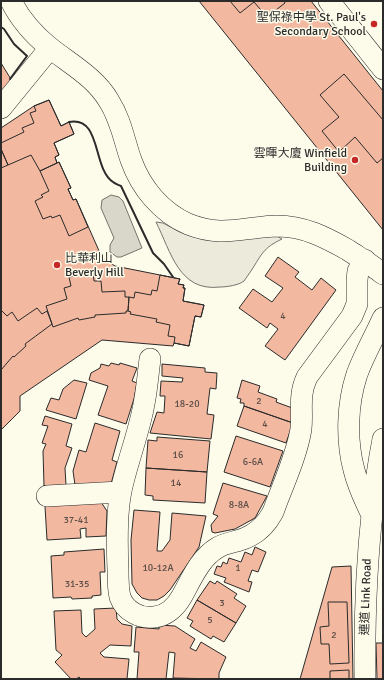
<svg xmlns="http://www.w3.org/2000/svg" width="384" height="680" font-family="Signika,'Noto Sans TC',sans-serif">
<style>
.green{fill:#ecebdb;stroke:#74746e}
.water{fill:#d8d7c9;stroke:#74746e}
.building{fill:#f2b8a0;stroke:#2b2b2b}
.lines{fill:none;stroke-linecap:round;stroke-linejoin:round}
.minor-casing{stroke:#2b2b2b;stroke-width:22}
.minor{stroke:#fdfbea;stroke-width:21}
.wall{stroke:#2b2b2b;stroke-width:2}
.poi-dot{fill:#c62828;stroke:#fdfbea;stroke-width:1.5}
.labels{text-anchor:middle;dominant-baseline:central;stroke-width:3;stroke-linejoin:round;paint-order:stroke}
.number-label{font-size:10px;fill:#5d4e48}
.poi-label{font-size:12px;fill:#2b2b2b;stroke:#fdfbea;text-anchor:end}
.street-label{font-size:12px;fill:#2b2b2b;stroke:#fdfbea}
</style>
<rect width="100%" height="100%" fill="#fdfbea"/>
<path class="green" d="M156,222L163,223L180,232L194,237L215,238L271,232L282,239C263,248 262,254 251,271C249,274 246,278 244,281C239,285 227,287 220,287C179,292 171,252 156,222Z"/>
<path class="water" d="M111,195L119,197L123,201L142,248L121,257H117L110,252V245L114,238L101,208L102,200Z"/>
<path class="building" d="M199,1H311L383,91V230Z
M230,1H284L285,3L267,17L254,2L240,13Z
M1,63L17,89L1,98Z
M344,74L383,120V158L377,163L355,137L339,152L322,131L339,117L320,95Z
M49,100L61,126L69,122L74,134L54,143L59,155L55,157L57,163L40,171L31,155L8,165L1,149V143L24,132L22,128L34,123L30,113L36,111L34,106Z
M49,100L61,126L69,122L74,134L54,143L59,155L55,157L57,163L59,162L71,188L68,189L73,200L76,199L100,253L104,259L115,266L180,279L178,284L184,285L183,288H185L183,301L204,305L201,317L195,316L189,346L174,343L173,346L102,340L20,396V411L1,430V128L34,106Z
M1,149L8,165L1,168Z
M59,162L71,188L68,189L73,200L76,199L88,227L69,236L60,215L52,218L51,216L43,219L35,201L43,197L41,195L49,191L40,171Z
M278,257L299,272L295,277L312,290L321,278L336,290L285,360L265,346L278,329L270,323L267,328L239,308L253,289L272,302L283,288L265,276Z
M93,273L94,281H101L102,292L125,291V297H129L128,311H126V313L95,315V317L79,320L78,318L53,327L46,306L67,299L64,288L71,286L69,277Z
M160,275L180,279L178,284L184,285L183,288H185L183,301L204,305L201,317L195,316L189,346L174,343L175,337L168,336L170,325L156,322L157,319L130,314L131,312L128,311L129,297L134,298L135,292L151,295L152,290L157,291Z
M37,308L42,314L47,311L52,324L25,344L26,346L14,357L13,356L1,370V310L7,316L12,312L18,321Z
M111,363L119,365L120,363L137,368L132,381L137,383L134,399L126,424L98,415L108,386L89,380L91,373L100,368L101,364L109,366Z
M162,364L205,368V372L217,373L216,389L210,388L207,414L214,415L211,439L150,433L157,412L164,413L165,396H160L161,381L182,382L183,378L162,376Z
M74,380L87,383L76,419L46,410L51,398L59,400L63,389Z
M242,380L260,386L258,392L277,399L276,402L295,409L293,423L244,406V403H240L241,399L237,398Z
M244,406L293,423L286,443L237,426Z
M45,416L72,424L66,446L72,448L65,468L66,485L44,486L43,451L46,444L42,443L48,426L42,425Z
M95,423L120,431L112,460L117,462L111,484L75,485L73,471L79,450L86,452Z
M236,436L283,451L270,487L224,472Z
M157,437L210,441L207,472L146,468L148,440L157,441Z
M146,468L207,472L205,503L153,500V496L145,495Z
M223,483L267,496L255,518L235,529L215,533L212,532L211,525L218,516L213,514Z
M101,502L107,511L106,536L86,537V528L80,529L81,538L47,540L45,506Z
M134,510L160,512L157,551H162L170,540L172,513L206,516L199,547L170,590L164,596L157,600H149L142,598L137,593L132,584L131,540Z
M255,547L266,552L258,572L252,570L248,581L252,582L249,592L224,582L226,578L214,574L217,566L221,567L223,562L227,564L229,558L241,562L245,552L252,555Z
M104,549L105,572H100L101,595L92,596V598L72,599L71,597L53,598L51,556L64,555V552Z
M351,566L353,679H300L332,567Z
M210,581L215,584L217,581L237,594L234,598L246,606L236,623L197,600Z
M197,600L236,623L224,642L213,636L211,639L190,626L193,621L187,618Z
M328,602H347L349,663L330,664L329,644H321L320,627L329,626Z
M116,608L117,619L122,624L132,626L131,646L110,645L100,653L104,657L129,659L127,679H81L79,677L76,679H71L55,662L62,655L56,650L54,611L81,610L82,633L86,637L95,629L94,609Z
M159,625L175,626L195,639L190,648L196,651L201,642L226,657L219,673V679L173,678L175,653L169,652L166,679H137L139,652H134L136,627L159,629Z
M376,643H383V679H377Z
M349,670V679H330V671Z"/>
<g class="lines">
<g class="minor-casing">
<path id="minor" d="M11,1C20,19 33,34 49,47C70,64 95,77 109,101C121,120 124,140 131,160C141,188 161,212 188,224C223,238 243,227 277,226C304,226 325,237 348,250C360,258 372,265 383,274
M329,1L383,69
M1,108L50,48
M150,359C148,374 147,389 144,404C139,433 127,462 121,491C116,515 117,546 118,570C118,579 118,589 120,597C125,611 140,619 154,617C166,616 176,607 182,596C191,580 200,558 217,548C223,544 229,543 237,541C253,537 265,527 273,512C282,487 297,455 301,429C303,410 298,396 307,377L352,316L357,304V280L358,271L365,260
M47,496L120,492
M372,515C365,501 358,486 354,470C346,440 347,404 357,374C364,355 375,336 383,318
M365,679C364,599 368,518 383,439"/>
</g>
<use href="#minor" class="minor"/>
<path class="wall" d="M1,27L4,29L14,44L27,56L10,79
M69,122C102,116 92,168 113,182C115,184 119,185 121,186L153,253L164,264L173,277"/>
</g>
<g class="poi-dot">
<circle cx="374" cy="24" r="4"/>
<circle cx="355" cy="160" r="4"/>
<circle cx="57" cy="265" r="4"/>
</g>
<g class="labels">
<g class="number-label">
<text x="283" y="316">4</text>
<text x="259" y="401">2</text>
<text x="187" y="404">18-20</text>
<text x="265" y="424">4</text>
<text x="178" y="455">16</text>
<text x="253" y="462">6-6A</text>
<text x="176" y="483">14</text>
<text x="239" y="505">8-8A</text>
<text x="76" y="520">37-41</text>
<text x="158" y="568">10-12A</text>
<text x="238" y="568">1</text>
<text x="77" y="584">31-35</text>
<text x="222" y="603">3</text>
<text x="210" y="620">5</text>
<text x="334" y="635">2</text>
</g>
<g class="poi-label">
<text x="366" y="17">聖保祿中學 St. Paul's<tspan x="366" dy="14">Secondary School</tspan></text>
<text x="347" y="153">雲暉大廈 Winfield<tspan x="347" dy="14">Building</tspan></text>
<text x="65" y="258" text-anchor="start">比華利山<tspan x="65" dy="14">Beverly Hill</tspan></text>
</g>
<g class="street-label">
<text transform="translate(366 597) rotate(-88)">連道 Link Road</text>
</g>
</g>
<rect width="384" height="680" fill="none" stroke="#2b2b2b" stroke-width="4"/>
</svg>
